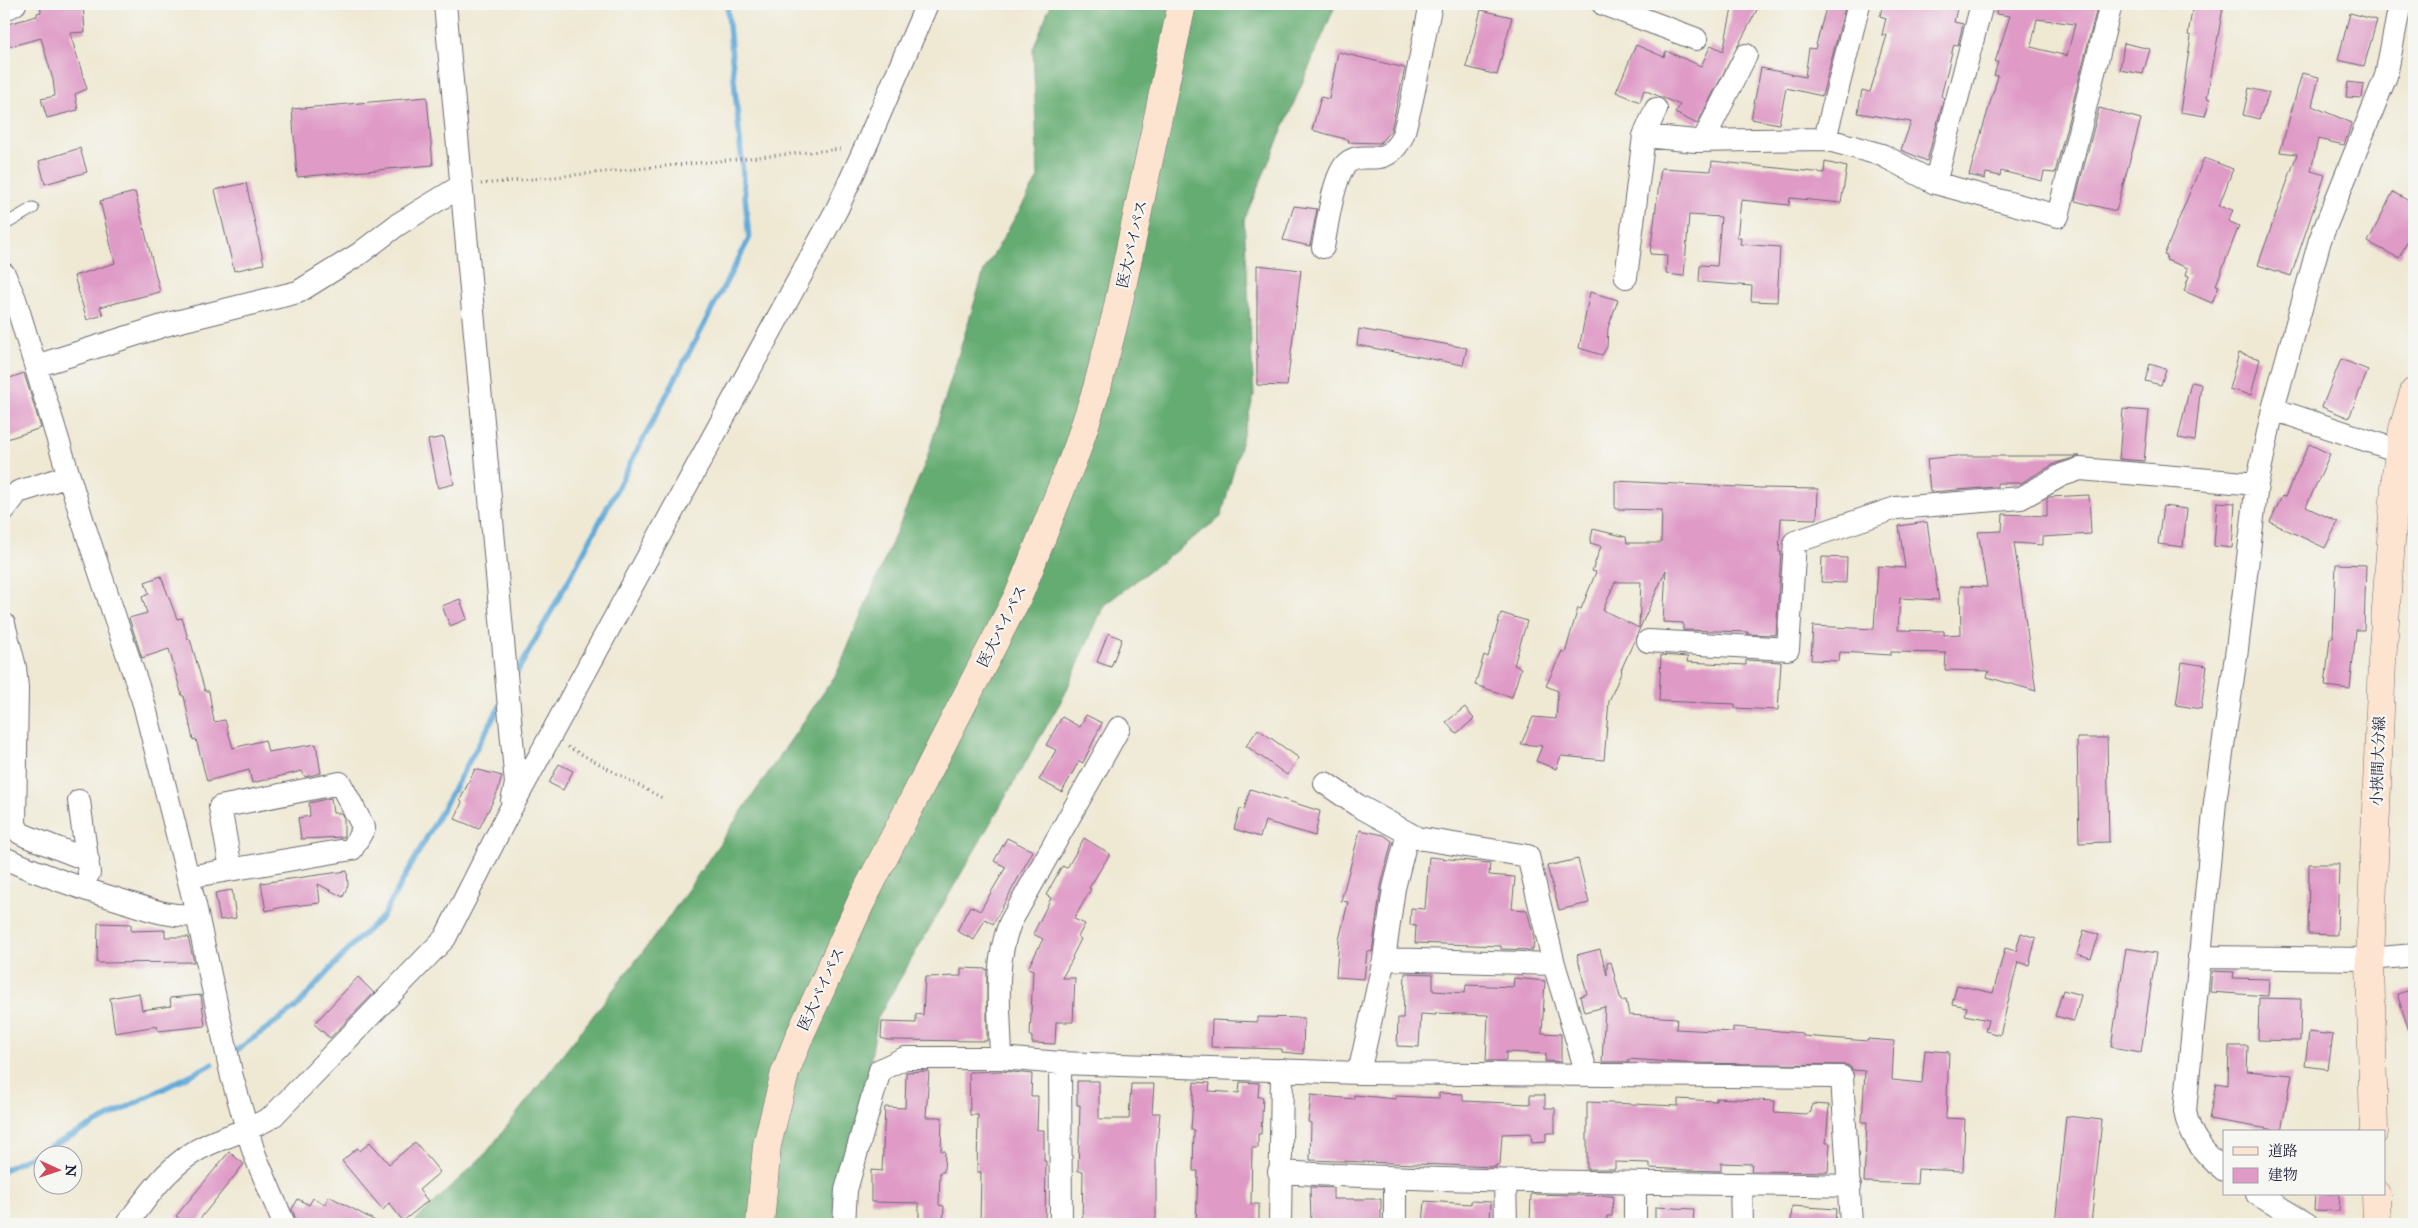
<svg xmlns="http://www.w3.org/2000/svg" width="2418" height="1228" font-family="'IM FELL Great Primer','Noto Serif JP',serif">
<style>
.forest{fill:#65ac72;stroke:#446756}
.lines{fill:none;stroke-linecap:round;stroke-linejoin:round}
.stream{stroke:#62aad9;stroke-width:5.5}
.building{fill:#df9ac6;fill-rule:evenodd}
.service-casing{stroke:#6a6871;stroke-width:13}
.minor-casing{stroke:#6a6871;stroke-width:24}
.secondary-casing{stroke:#6a6871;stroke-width:29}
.path{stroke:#6a6871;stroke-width:3;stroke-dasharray:1 4;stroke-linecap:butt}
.service{stroke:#fff;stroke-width:11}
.minor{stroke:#fff;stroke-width:22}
.secondary{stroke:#fde4d0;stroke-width:28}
.labels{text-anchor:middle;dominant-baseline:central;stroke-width:4.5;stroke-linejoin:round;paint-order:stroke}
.street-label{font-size:15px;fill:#22223b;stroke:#f6f6f2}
</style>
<rect width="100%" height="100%" fill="#f6f6f2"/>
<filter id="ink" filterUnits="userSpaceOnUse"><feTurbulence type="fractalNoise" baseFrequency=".02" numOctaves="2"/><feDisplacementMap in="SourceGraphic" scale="10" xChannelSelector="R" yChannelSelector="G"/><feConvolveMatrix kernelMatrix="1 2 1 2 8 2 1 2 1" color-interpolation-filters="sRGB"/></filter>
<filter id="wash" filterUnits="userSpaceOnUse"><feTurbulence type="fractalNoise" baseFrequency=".0096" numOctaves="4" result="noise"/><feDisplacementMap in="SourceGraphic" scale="20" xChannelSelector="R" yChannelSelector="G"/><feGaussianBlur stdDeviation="1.12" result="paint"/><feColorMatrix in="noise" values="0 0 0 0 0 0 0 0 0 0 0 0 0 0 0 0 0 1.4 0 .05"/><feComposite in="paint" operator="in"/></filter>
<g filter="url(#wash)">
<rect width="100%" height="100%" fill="#efe9d4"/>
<path class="forest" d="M1051,4H1336L1244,220L1254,395L1221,517L1104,605L1064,696L878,1017L870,1063L880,1070L840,1224H412L487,1152L662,927L837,673L926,461L984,271L1038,178L1033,49Z"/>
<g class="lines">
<path class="stream" d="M515,676L572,574L749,239L727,4
M237,1050L296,1007L354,943L383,916L500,706
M4,1170L212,1064"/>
</g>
<g id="blocks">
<path class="building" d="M40,4H83L85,32L70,33L87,89L75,94L78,110L47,118L41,99L55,96L53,80L41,38L4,48V25L37,16V13L41,12Z
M1733,4H1760L1697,124L1675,113L1680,105L1644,90L1640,102L1616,92L1636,45L1664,57L1666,51L1701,66L1711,45L1723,51Z
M1827,4H1846L1822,96L1786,88L1779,124L1751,119L1761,68L1805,77L1809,48L1815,49Z
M1883,4H1958L1954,22L1963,24L1958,45L1954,44L1941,96L1944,98L1927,161L1901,150L1911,122L1858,113L1862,90L1870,92L1887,35H1882L1886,18L1880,16Z
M1997,4H2098L2055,173L2044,172L2042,181L2001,171L2000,176L1986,173L1985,179L1969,175L1998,76L1994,75L1998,62H1995L2010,16L1996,14ZM2037,19L2075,24L2067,56L2031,47Z
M2193,4L2223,8L2207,98L2210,99L2205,116L2180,112L2191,36L2188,35Z
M1481,10L1512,17L1497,75L1466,67Z
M2350,13L2377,20L2364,66L2338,60Z
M2124,43L2150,49L2143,74L2120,70Z
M1338,52L1405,68L1391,130L1380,143L1348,142L1349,140L1312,130L1321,97L1329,99Z
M2302,73L2319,77L2312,106L2352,123L2344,145L2318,139L2311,171L2325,175L2291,276L2258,265L2297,154L2280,152Z
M2348,82L2364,84L2362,98L2346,97Z
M2249,88L2269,93L2259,119L2243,115Z
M427,97L433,165L297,177L292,109Z
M2099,108L2141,119L2116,211L2075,201Z
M80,148L87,172L45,184L39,161Z
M2204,158L2233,169L2219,206L2233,210L2228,221L2239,226L2216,285L2219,286L2212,303L2184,291L2189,276L2186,275L2188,268L2166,260L2167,256L2164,255Z
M1712,161L1824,173L1825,162L1847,167L1841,203L1790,198L1789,205L1741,200L1737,238H1741L1740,244L1780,247L1777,302L1751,301L1752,286L1699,282L1700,265L1717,266L1721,217L1689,215L1684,276L1666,274L1667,255L1650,254L1661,168L1711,171Z
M246,183L264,264L234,271L215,190Z
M135,192L160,292L100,307L103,315L87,320L74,276L115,263L100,201Z
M2393,192L2414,204V228L2399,258L2368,242Z
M1294,206L1317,209L1310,246L1283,240Z
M1257,265L1301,270L1287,386L1257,385Z
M1590,292L1618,300L1608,328L1607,347L1602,355L1579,348Z
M1359,329L1467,348L1463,365L1357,345Z
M2239,353L2260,359L2251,395L2229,389Z
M2341,359L2368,370L2349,418L2322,407Z
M2150,364L2166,369L2161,385L2145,381Z
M24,373L41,428L4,440V380Z
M2191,382L2201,384L2195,441L2178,438Z
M2123,409L2149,411L2144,461L2119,459Z
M444,437L454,484L438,488L428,440Z
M2309,444L2330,454L2306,507L2338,522L2325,548L2270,522L2282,496L2285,497Z
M1955,456H2080L2056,463L2021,483H1997V487L1930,492L1927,459Z
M1615,481L1760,488L1818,489L1817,519L1781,518L1779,552H1781L1776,635L1747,634L1748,632L1683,630V623L1663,622L1666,570L1621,670L1622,671L1609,701L1604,760L1561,756L1556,769L1536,761L1542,746L1521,744L1533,717L1556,719L1558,691L1546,686L1562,651L1565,653L1578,608L1581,609L1596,572L1592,571L1601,546L1590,543L1593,529L1626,537L1627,543H1661L1662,510L1615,509ZM1615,582H1641L1639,628L1603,610Z
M2089,495L2091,534L2043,537V545L2014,543L2036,691L1987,677L1989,671L1945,670L1946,653L1891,652V655L1840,652L1839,661L1811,660L1813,626L1874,629L1878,566L1905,568L1899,526L1927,522L1939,600L1900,598L1898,630L1944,631V635L1961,634L1960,586L1987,587L1978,532L2002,531L2003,514L2047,516V498L2049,497Z
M2217,502L2235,503L2232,548L2214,546Z
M2163,506L2187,509L2183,547L2158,544Z
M1822,557L1847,558L1846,583L1821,582Z
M2336,564L2366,565L2364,630H2356L2350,689L2325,686L2330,638H2333Z
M161,576L177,619L182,618L188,639H190L205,691H209L214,722L225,720L233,748L265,740L268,752L316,744L321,773L305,777L302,771L252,783L249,770L207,781L196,739L193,740L184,696H182L169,649L142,658L129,618L147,613L142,597L149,594L145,582Z
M460,599L467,619L450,626L442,606Z
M1501,613L1527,621L1514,665L1521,668L1512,697L1475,685L1484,655L1488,657Z
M1108,633L1122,639L1111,667L1097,662Z
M1661,655L1688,657L1687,662L1746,665V660L1781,662L1778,710L1735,708V704L1659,701Z
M2182,662L2207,666L2201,709L2176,705Z
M1465,707L1474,719L1456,734L1446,722Z
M1086,715L1102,723L1083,763L1079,761L1062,792L1039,780L1056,750L1046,745L1062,717L1080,727Z
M1258,729L1299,758L1287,775L1246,746Z
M2077,738H2107L2109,842L2079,843Z
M559,764L573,771L563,790L549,783Z
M475,769L502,776L498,791L479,829L455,819L462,802L460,800Z
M1250,789L1320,811L1315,836L1265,821L1260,837L1234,829L1240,809L1244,810Z
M331,798L333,813H341L344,818V837L301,839L298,818L310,816L309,803Z
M1360,830L1384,835L1392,841L1381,886L1372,952L1367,951L1364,979L1336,977L1339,940L1348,902L1341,901Z
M1007,838L1033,851L993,924L985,919L974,940L957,931L970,906L980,911L1006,867L994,861Z
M1084,838L1110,854L1089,888L1091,889L1074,919L1085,924L1078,937L1081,939L1072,957L1073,958L1062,978H1075L1073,1022H1056L1055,1044L1032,1043V1037L1030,1036L1033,970L1028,968L1043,939L1033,934L1051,898L1046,895L1062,866L1067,868Z
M1429,857L1490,863L1489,875L1515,877L1512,909L1527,910L1534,938L1533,950L1501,949V946L1415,943L1416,926L1410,925L1411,908L1425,909Z
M1578,859L1589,903L1559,910L1547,866Z
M2309,864H2339L2337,935L2308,934Z
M347,871L348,885L343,897L318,884L320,903L283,907L266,911L261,883Z
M232,890L236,918L220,920L215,893Z
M98,923L131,924V931L165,930V937H188L194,962L97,963Z
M2084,930L2099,935L2091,958L2077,954Z
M2021,933L2036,938L2029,965L2018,962L2000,1035L1985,1031L1988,1020L1965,1015L1967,1007L1952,1004L1957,985L1993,993L2005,948L2016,951Z
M2126,948L2156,953L2141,1052L2111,1047Z
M1600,949L1607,975V963L1611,962L1621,1001L1626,1000L1629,1015L1677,1018L1676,1029L1733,1032V1027L1803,1033V1036L1868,1041V1039L1894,1041L1892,1080L1922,1083L1925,1050L1949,1052L1946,1118L1965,1119L1963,1171L1918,1169L1917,1184L1864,1182L1867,1122H1862L1865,1071L1853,1070L1848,1065L1683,1063L1629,1059V1062H1602L1605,1007L1584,1012L1580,996L1587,994L1577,955Z
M961,968L987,969V1041L888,1040L881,1038L882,1022L916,1023V1014L923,1015L925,977L961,976Z
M2212,971L2234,972L2233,978L2269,979L2268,996L2210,992Z
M1405,973L1433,974V991L1465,993L1466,985L1513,987L1514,978L1545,981L1542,1033L1561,1034V1062L1545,1061L1546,1054L1506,1052V1061H1486L1488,1015L1436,1013V1015L1421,1014L1419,1047L1397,1046L1398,1018H1403Z
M358,977L374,993L330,1038L314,1024Z
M2414,989V1036L2411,1037L2397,994Z
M2063,990L2081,995L2074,1021L2055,1016Z
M139,993L142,1010L171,1006L170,998L201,995L205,1026L158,1031L157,1026L115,1033L110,998Z
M2259,998L2301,999L2300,1041L2258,1040Z
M1258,1017L1304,1018L1303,1054L1282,1052V1049L1211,1047L1212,1020L1258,1022Z
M2309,1032L2333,1035L2328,1069L2305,1066Z
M2229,1046H2248L2247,1071L2292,1075L2281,1131L2209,1119L2216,1083L2228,1085Z
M929,1071L926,1117H942L941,1151H945L944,1172H940L939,1205L944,1206L943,1224H919V1203L871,1202V1170L882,1171L885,1107L905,1108L906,1072Z
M1002,1071L1032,1074L1031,1096H1038L1037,1130H1044V1161H1046L1045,1224H980L981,1172H977L978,1115H970L969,1072Z
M1077,1081H1099V1119H1129L1131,1084H1154L1152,1113H1160L1156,1154V1224H1082L1083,1171H1078L1080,1105H1077Z
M1194,1082L1210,1083L1209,1091L1239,1093L1240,1082L1259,1083L1258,1097H1263L1261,1134H1258V1148H1252L1251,1204H1259V1224H1196L1198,1171H1193L1194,1130H1191Z
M1439,1093L1463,1094V1101L1530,1104V1095H1545V1108H1555V1133H1546V1142L1532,1143L1531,1133L1502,1134L1500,1165H1496V1167L1310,1160L1311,1123L1308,1122L1311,1095L1354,1099V1095L1396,1099V1096L1439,1098Z
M1716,1098L1775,1101L1774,1112L1806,1114L1811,1112L1812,1104L1829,1105L1826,1143H1830L1828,1172L1751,1171L1752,1164L1721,1163V1171L1689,1170L1650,1168V1163L1615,1162V1169H1587V1102L1678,1106V1099L1716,1101Z
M2066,1116L2102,1120L2091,1224H2055Z
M370,1142L389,1164L415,1142L440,1172L419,1190L428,1201L403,1221L389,1203L383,1210L342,1161L357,1148L360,1151Z
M229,1152L244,1164L196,1224H185L176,1216Z
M1310,1187L1333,1188V1199H1381V1224H1316V1222H1311Z
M1531,1194L1613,1196L1612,1216H1607V1224L1562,1222V1224H1530Z
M2315,1194H2340L2339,1211L2314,1210Z
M329,1196L381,1224H304L296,1220L292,1209L298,1199L309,1205L313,1198L325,1204Z
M1425,1201L1471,1204V1201L1491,1202L1490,1223L1423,1224Z
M1792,1206L1836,1209L1835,1224H1791Z
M1655,1207L1694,1209L1693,1224H1655Z"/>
</g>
</g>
<g filter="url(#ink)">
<use href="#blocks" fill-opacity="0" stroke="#6a6871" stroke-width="1"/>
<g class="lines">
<g class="service-casing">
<path id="service" d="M4,225L33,208"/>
</g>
<g class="minor-casing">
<path id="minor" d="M445,4L516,784L512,801
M1603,4L1696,39
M4,10L15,4
M1644,136L1696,141L1825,139L1882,155L1935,183L2058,216L2111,4
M1825,139L1859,4
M1703,141L1746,55
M1935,183L1982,4
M1323,247C1327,228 1333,175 1347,163C1364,149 1382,170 1400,141C1405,133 1406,121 1409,112C1418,76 1423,40 1431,4
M4,274L15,299L83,522L144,704L195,905L232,1077L254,1153L284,1224
M1626,277L1644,136L1656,109
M36,366L172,323L298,292L359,254L397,225L461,186
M2273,409L2414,456
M4,510L18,492L69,476
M4,624L15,667L17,688L15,825L20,833L26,836L88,860
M1648,641L1788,649L1795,542L1896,508L2021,498L2062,475L2080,469L2257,484
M1325,783L1357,805L1417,838L1528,856L1554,964L1587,1074
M79,801L89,873
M4,858C42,875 82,889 123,901C148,909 171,918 197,915
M188,877L352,849L364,828L340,783L220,807L231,869
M2199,957L2370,959L2414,955
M1384,959L1554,964
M1001,1058C1000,1013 993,966 1010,923L1119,728
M1060,1063L1061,1224
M1359,1073L1384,959L1394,888L1408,833
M2224,1170C2204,1154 2189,1136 2185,1111L2215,802L2237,649L2257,484L2273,409L2320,240L2386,76L2400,4
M1279,1172C1469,1183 1659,1182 1850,1186
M1505,1181L1506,1224
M1635,1184V1224
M1741,1184L1742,1224
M2257,1194L2307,1224
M127,1224C151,1192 171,1161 209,1144C231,1134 253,1129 273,1116L445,938L509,812L837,209L865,148L927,4
M844,1224L846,1190L880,1070L905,1058H1001L1060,1063L1359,1073L1842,1077L1851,1224
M1280,1224L1282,1070
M1395,1224V1179"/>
</g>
<g class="secondary-casing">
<path id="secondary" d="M2374,1132L2370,959L2382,661L2396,474L2403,429L2414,392
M2376,1194L2377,1224
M760,1224L767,1145L785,1073L799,1037L861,902L1020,592L1077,449L1097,388L1116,315L1182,4"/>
</g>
<path class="path" d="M481,184L841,149
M568,747L664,799"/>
<use href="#service" class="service"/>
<use href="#minor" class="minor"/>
<use href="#secondary" class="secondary"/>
</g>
</g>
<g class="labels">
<g class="street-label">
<text transform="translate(1132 244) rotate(-77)">医大バイパス</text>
<text transform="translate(1002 626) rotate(-63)">医大バイパス</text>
<text transform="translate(2378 761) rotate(-88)">小挾間大分線</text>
<text transform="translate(821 989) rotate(-65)">医大バイパス</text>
</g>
</g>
<rect width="2418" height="1228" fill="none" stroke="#f6f6f2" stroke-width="20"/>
<rect x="2223" y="1130" width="162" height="65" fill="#f6f6f2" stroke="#a1a1a9"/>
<rect x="2233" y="1147" width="25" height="8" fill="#fde4d0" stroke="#a1a1a9"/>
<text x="2268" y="1156" font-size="15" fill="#22223b">道路</text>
<rect x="2233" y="1168" width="25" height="15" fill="#df9ac6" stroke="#a1a1a9"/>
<text x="2268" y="1180" font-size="15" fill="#22223b">建物</text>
<g transform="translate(58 1170) rotate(93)"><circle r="24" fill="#f6f6f2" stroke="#a1a1a9"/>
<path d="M0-4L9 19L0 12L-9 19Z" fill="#d1495b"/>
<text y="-8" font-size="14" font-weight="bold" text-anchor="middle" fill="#22223b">N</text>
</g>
</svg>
